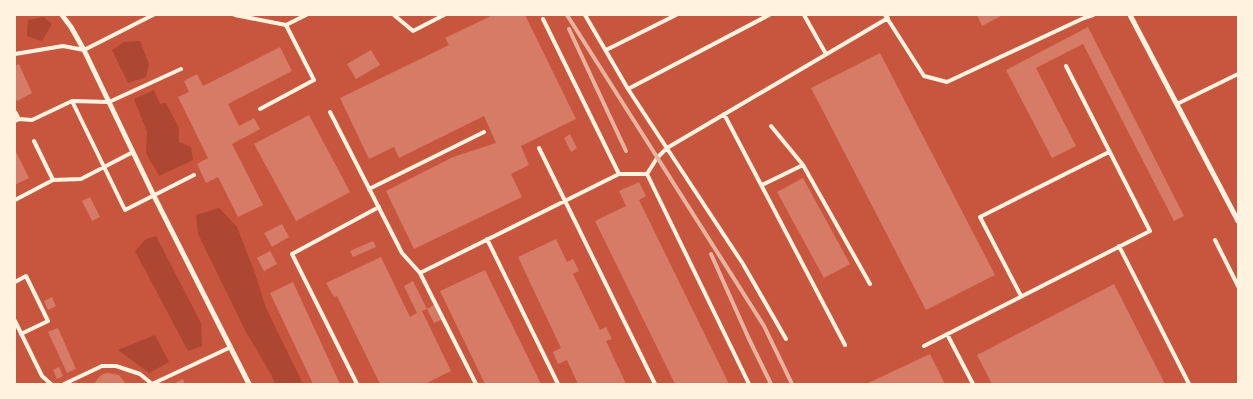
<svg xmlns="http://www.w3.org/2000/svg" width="1253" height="399" font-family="'IBM Plex Sans',sans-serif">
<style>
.green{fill:#ae4732}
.building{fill:#d67c66}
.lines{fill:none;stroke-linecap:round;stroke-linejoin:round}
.service{stroke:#fff3e0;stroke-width:4}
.minor{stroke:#fff3e0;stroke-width:5}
.rail{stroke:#e9b49f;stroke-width:4}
</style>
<rect width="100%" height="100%" fill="#c8553d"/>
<path class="green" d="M44,17L52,24L42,41L27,36L28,20Z
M140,41L149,64L146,77L128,83L112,50L124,42Z
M154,90L160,104L166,103L179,128V142L191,147L193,160L159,176L146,153L147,132L134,99Z
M219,208L237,227L255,273L266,308L303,384H275L272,376L246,332L198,234L196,215Z
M156,236L201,323L202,346L188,351L135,251L146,239Z
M155,335L169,362L149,373L118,350Z"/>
<path class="building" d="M493,15H525L576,119L521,146L529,165L511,174L522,197L414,249L386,191L453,157L496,143L484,116L399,158L394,147L369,159L340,98L449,45L445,38Z
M977,15H1003L982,26Z
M1088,27L1184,216L1174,221L1083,44L1036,68L1076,146L1052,158L1006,70Z
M280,47L292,71L228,104L239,126L254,118L260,129L232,144L263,205L238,217L218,177L206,183L197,164L208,158L178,97L189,92L184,81L197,74L203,86Z
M371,50L380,65L356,79L347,64Z
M880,53L995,275L926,310L811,88Z
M19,64L32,93L17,101L15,97V66Z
M309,115L350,192L296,221L254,144Z
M570,134L577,148L571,152L564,138Z
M15,150L29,178L15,185Z
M803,178L850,264L824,278L777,192Z
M639,182L646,196L639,200L729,384H675L595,221L626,206L619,191Z
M90,197L100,217L92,221L82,201Z
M282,224L289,237L272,247L264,233Z
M556,239L567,262L573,259L579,271L573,274L600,330L606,327L612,339L606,341L626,384H578L567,360L558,364L553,352L561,348L518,257Z
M373,241L376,247L353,257L350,251Z
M270,251L277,264L264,271L257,258Z
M381,257L410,317L417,313L404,286L413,281L427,309L422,311L451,371L425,384H380L337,296L334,297L326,283Z
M485,270L541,384H485L440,291Z
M293,282L340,384H313L270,293Z
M1114,284L1165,384H992L977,355Z
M52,297L56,306L48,310L44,301Z
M434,305L441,320L434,323L427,309Z
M58,328L76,369L67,373L48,332Z
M930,354L945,384H866Z
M59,367L63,376L57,379L53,370Z
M108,373L119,375L126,384H94L99,377L103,374Z
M183,379L185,384H173Z"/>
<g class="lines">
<path class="service" d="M235,15L286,25L306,15
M394,15L413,31L444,15
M585,15L628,89L743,264L786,339
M804,15L826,54
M885,15L924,76L947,82L1084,18L1093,15
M543,19L619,174
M606,50L676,15
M15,54L63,46L84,50L153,15
M628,89L769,15
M72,101L125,210L194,175
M1177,104L1238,74
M260,109L314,80L286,25
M15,112L19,119
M330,112L402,253L420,273L476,384
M724,114L845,345
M15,121L19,119L32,120L72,101L109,102L181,69
M771,126L803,165L870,284
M34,141L53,180
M539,148L655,384
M647,174L657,158L667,148L888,18
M762,185L803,165
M369,189L484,132
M15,200L53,180L81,179L133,152
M487,239L558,384
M1215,240L1238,286
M1119,246L1189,384
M420,273L619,174H647L749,384
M15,282L26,276L48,321L21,334
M1021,296L980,217L1109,152
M15,321L42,376L51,384
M947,334L973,384
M924,346L1150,231L1066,66
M64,384L102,366H116L140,374L152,384
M152,384L231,347
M357,384L292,254L379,207"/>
<path class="minor" d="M62,15L71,27L84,50L154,196L249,384
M1130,15L1238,221"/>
<path class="rail" d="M567,15L764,326L792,384
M569,29L626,151
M711,254L749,339L771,384"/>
</g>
<rect width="1253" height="399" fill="none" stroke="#fff3e0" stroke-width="32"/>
</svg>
